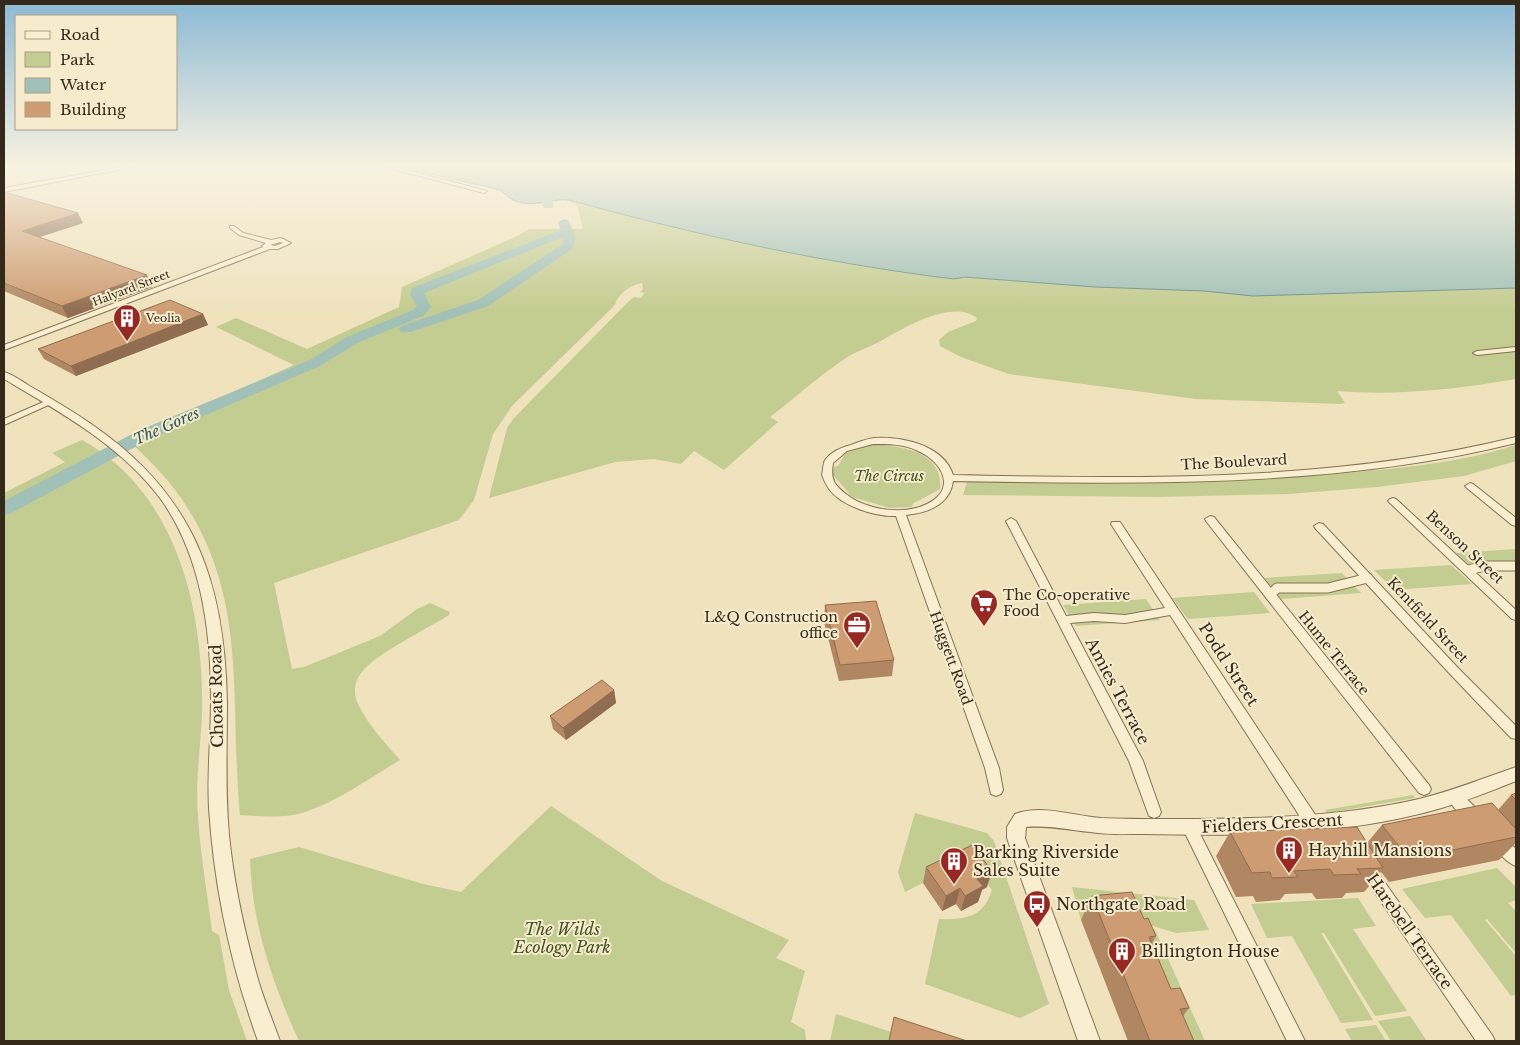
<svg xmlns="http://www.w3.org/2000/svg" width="1520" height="1045" font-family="'Libre Baskerville',serif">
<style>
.green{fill:#c3cc91}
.water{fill:#a1c0b8;stroke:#688d86}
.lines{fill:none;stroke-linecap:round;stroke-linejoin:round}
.river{fill:#a1c0b8;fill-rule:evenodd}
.pedestrian-casing{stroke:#877256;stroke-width:11}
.minor-casing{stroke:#877256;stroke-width:2}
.tertiary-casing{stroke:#877256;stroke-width:2}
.pedestrian{stroke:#f9efd0;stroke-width:9}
.minor{fill:#f9efd0;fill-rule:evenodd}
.tertiary{fill:#f9efd0;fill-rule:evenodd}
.wall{fill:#b18662}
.shaded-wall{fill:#906d50}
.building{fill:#ce9c72;stroke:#906d50}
.labels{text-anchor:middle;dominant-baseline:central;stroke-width:4;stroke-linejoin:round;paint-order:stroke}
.far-street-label{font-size:11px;fill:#35291b;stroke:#f6eccd}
.far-poi-label{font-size:11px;fill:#35291b;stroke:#f6eccd;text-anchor:start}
.street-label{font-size:14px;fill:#35291b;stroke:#f6eccd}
.park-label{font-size:14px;font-style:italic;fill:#445221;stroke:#f6eccd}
.poi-label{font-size:14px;fill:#35291b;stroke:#f6eccd;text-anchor:start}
.water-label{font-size:15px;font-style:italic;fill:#2a5655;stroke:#f6eccd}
.near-street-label{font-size:16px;fill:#35291b;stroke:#f6eccd}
.near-poi-label{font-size:16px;fill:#35291b;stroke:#f6eccd;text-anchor:start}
.near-park-label{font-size:16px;font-style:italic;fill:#445221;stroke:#f6eccd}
</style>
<rect width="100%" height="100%" fill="#efe2bd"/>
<path class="green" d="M398,166H637L1516,223V304L1514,305L1516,307V379C1457,389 1397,396 1337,391L1345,403L1341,404L1196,399L1009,374L961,357L940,346L939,340L948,332L976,321L977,318C951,298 901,330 877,343C868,347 858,351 849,356C821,374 796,397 770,417L778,422L724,470L694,451L681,464L654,459L615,462L489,498L507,428L514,418L630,300L634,297L641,298L644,293L640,292L643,289L642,283C631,285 618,293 615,305L512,406L493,434L474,500L459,520L274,583L292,669L304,667L380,636L417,609L430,603L450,612L449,615C429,628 375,654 362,672C354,681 353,694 358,704C368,725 385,743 400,760C370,778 338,801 305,812C285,819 261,816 240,815C229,702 250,598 181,498C166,476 146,457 127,439L294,365L216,327L236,318L307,349L399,307L402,287L515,237L529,229H583L577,205L566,201L599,209L559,199L531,204L522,202L512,200L500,190Z
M82,440C178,493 204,611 202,713C201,738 198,763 197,788C197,836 206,884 212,931L219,935L229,990L247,1041H4V493L65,462L52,453Z
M870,445C899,445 944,451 940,489L914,503L911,507L890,508L849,496V493L833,475V467L838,466L846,453Z
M1516,445V461L1464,476L1377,487L1288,494L1158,497L963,495L967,482C1086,485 1204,484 1322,475C1387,469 1454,465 1516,445Z
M1516,549V569L1477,572L1456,553Z
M1451,565L1472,584L1394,590L1374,570Z
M1342,573L1361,593L1281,599L1264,578Z
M1254,592L1270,613L1188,619L1172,598Z
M1146,599L1160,620L1076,626L1063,605Z
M1413,795L1415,798L1327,813L1325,810Z
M551,806L662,881L789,940L776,958L805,971L791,1022L805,1030L806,1041H299C280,1000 263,954 255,909C252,893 251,876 250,859L299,847L423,884L461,892Z
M915,813L987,833L994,841L1049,1004L1020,1018L925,984L939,919C965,920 984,917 992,890L969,859L905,892L898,872Z
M1497,868L1516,887V900L1508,903L1516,911V953L1487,919L1485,920L1516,956V995L1511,996L1451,915L1425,918L1402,889Z
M1072,887L1194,900L1209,930L1176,933L1120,916L1081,920Z
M1358,898L1376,926L1353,929L1407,1011L1375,1016L1324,933H1321L1373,1020L1341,1023L1292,936L1267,938L1251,904Z
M1127,920L1155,930L1205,1041H1180Z
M836,1014L919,1041H830Z
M1410,1016L1427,1041H1391L1378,1021Z
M1376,1025L1386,1041H1352L1345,1029Z"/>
<path class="water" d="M398,166H1516V288L1253,296L1204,291L1095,287L964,277L954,279C823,263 696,235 569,200C551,198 531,209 513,200C508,198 505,193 500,190Z"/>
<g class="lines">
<path class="river" d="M558,166H568L552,201L554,206L552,208H544L542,201Z
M564,219L568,220C573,229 578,239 572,249L488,306L411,332H401L399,329L401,326L478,300L563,244V237L424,293L431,307L423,316L357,343L320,366L152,438L11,513L4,515V501L140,430L310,360L347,337L413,310L417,306L410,295L412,288L561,230L558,222Z"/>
<g class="pedestrian-casing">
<path id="pedestrian" d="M1468,570L1485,566H1516
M1270,595L1277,588H1328L1368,578"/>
</g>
<g class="minor-casing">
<path id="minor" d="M127,166H138L4,192V188Z
M382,166H391L487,191L484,193Z
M230,226H234L243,233L271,240L281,238L291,243L278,249H270L4,350V345L263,247L262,246L266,243L239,235L230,228ZM280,242L283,243L275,246L270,245Z
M1516,347V351L1477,355L1473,353L1477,351Z
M48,400H51L55,402L4,425V419Z
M1516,437V443C1336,488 1139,484 953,481C950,505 927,513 906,515L999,768L1003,790L1001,794L996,796L991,794L985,768L896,516C876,517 841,506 829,489C826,485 824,480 822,475C823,471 823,464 825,460C831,452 842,447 851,445C859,442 866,439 874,438C901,436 944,445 953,475C1138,479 1335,482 1516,437ZM873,444C889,444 905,444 918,451C943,462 957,489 927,504C913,511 896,511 882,509C871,507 859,503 850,497C835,486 830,481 833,463L847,451Z
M1470,483L1473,484L1516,518V526L1512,525L1467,488L1465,486Z
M1393,498L1396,499L1516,610V620L1512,619L1390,503L1388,501L1390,499Z
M1210,516L1214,517L1429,785L1431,789L1429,793L1424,795L1419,793L1206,521L1205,519Z
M1011,518L1016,521L1066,616L1094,613L1125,615L1165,608L1111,524L1112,522H1120L1318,819L1320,824L1318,829L1313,830L1308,829L1170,615L1125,623L1094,621L1070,623L1143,761L1161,812L1159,816L1154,818L1149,816L1129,761L1006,521Z
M1319,523L1323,524L1459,669L1516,726V739L1511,738L1451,675L1315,528L1314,526Z
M1455,792C1465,795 1478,809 1482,818L1480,822L1475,824C1465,821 1452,807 1448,798L1450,794Z
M1189,821L1194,822L1305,1041H1287L1182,827L1184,822Z
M1499,835L1504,837L1516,849V866C1507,863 1496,851 1492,842L1494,837Z
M1367,862L1372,864L1492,1035L1495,1041H1476L1362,874L1360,869L1362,864Z"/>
</g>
<g class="tertiary-casing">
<path id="tertiary" d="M4,372C12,374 20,380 28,385C50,398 73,411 94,426C195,496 225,583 227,703C227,747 225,790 229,835C234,885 245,934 259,983C265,1002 273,1022 280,1041H258C231,966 214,888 209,808C207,772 211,737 211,701C211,632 202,556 160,498C120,445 60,412 4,379Z
M1516,767V781C1484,794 1453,806 1419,814C1330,836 1235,836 1143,834C1126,834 1108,835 1090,832C1069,830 1048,825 1026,827L1025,838L1100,1041H1078L1007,838V827L1015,814C1042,804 1073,816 1101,818C1123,819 1144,819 1166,819C1250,819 1336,818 1419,799C1452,791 1484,778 1516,767Z"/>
</g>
<use href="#pedestrian" class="pedestrian"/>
<use href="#minor" class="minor"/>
<use href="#tertiary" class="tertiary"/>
</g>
<path class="wall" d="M4,192L83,223L40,237L152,287L68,318L4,291Z
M203,314L208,325L76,376L44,359L38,349Z
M825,605L894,660L892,676L839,681L824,622Z
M614,690L616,703L566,740L553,729L550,716Z
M1516,793V846L1515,844L1499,860L1389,882L1381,872L1364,892L1346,893L1342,898L1316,899L1312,893L1285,894L1280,900L1256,902L1253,896L1236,897L1216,856L1230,832L1367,843L1382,825L1498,810L1511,795Z
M926,867L987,887L982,890L978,902L961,911L956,904L942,911L923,883Z
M1092,896L1144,919L1156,936L1152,944L1171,989L1189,1008L1183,1016L1194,1041H1128L1081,920Z"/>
<path class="shaded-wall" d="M78,213L83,223L27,241L22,231Z
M147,275L152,287L68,318L62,306Z
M203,314L208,325L76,376L71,366Z
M614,690L616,703L566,740L563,728Z
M992,871L987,887L982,890L978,902L961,911L965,896L977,879Z
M960,888L956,904L942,911L946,896Z"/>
<path class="building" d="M4,192L78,213L22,231L147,275L62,306L4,283Z
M170,300L203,314L71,366L38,349Z
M876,601L894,660L840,665L825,605Z
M602,680L614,690L563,728L550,716Z
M1516,793V800L1511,795Z
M1492,803L1516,829V837L1409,859L1382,825Z
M1357,827L1383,868L1357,869L1361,874L1334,875L1330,869L1294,871L1298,877L1272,878L1270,872L1252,873L1230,832Z
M972,845L992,871L977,879L983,886L965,896L960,888L946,896L926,867Z
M1132,892L1144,919L1148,918L1156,936L1149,937L1171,989L1180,988L1189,1008L1180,1009L1194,1041H1150L1092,896Z
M894,1017L967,1041H889Z"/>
<linearGradient id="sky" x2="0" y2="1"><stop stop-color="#8bb9d5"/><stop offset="0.53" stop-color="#f8f2e1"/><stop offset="1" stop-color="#f8f2e1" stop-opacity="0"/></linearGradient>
<rect width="1520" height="312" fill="url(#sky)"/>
<defs>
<g id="building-pin" transform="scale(1.4375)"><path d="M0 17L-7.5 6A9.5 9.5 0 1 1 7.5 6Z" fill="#972925" stroke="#f6eccd"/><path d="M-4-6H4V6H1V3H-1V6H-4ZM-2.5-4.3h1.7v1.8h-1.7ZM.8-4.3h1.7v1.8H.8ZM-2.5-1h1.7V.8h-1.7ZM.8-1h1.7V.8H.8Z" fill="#fff"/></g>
<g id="supermarket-pin" transform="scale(1.4375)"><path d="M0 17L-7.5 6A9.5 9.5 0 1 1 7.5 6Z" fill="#972925" stroke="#f6eccd"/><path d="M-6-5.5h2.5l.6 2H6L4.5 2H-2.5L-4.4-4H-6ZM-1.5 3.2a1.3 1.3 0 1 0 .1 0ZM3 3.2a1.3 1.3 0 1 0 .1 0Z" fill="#fff"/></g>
<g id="office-pin" transform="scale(1.4375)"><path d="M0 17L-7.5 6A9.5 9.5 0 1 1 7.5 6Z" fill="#972925" stroke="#f6eccd"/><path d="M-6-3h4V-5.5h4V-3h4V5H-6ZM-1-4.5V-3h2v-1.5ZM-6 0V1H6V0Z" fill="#fff"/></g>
<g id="bus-pin" transform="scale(1.4375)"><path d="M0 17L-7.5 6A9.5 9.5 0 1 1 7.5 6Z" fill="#972925" stroke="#f6eccd"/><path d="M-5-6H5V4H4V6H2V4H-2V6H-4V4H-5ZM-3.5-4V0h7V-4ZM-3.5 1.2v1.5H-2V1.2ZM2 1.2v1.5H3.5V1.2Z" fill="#fff"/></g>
</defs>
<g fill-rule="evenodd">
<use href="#building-pin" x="127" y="318"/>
<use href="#supermarket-pin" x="984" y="603"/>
<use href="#office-pin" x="857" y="625"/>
<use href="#building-pin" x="1289" y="850"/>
<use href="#building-pin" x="954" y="861"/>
<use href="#bus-pin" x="1037" y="904"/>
<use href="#building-pin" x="1122" y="951"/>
</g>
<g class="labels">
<g class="far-street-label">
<text transform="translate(131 288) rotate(-21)">Halyard Street</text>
</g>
<g class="far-poi-label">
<text x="146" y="318">Veolia</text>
</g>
<g class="street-label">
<text transform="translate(1234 462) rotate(-3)">The Boulevard</text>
<text transform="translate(1465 547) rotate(43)">Benson Street</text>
<text transform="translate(1428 620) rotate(47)">Kentfield Street</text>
<text transform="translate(1334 653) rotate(51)">Hume Terrace</text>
<text transform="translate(951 658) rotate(70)">Huggett Road</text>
</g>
<g class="park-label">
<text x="889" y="476">The Circus</text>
</g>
<g class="poi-label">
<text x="1003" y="595">The Co-operative<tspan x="1003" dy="16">Food</tspan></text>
<text x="838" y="617" text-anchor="end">L&amp;Q Construction<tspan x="838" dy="16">office</tspan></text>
</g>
<g class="water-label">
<text transform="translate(166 426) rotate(-24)">The Gores</text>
</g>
<g class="near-street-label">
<text transform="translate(1229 664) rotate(57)">Podd Street</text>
<text transform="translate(1118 691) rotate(62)">Amies Terrace</text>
<text transform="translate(216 696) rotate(-91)">Choats Road</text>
<text transform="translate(1272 823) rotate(-3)">Fielders Crescent</text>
<text transform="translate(1410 931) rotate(55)">Harebell Terrace</text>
</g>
<g class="near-poi-label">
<text x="1308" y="850">Hayhill Mansions</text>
<text x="973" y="852">Barking Riverside<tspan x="973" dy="18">Sales Suite</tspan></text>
<text x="1056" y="904">Northgate Road</text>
<text x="1141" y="951">Billington House</text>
</g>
<g class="near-park-label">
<text x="562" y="929">The Wilds<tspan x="562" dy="18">Ecology Park</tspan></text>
</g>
</g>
<rect width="1520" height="1045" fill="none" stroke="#35291b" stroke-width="10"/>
<rect x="15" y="15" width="162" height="115" fill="#f6eccd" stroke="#a99e86"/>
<rect x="25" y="31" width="25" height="8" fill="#f9efd0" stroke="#a99e86"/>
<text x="60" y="40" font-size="15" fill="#35291b">Road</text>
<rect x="25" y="52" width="25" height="15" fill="#c3cc91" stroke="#a99e86"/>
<text x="60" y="65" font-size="15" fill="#35291b">Park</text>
<rect x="25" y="78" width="25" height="15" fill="#a1c0b8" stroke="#a99e86"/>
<text x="60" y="90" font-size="15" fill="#35291b">Water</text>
<rect x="25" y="102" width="25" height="15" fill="#ce9c72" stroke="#a99e86"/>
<text x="60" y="115" font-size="15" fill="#35291b">Building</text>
</svg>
